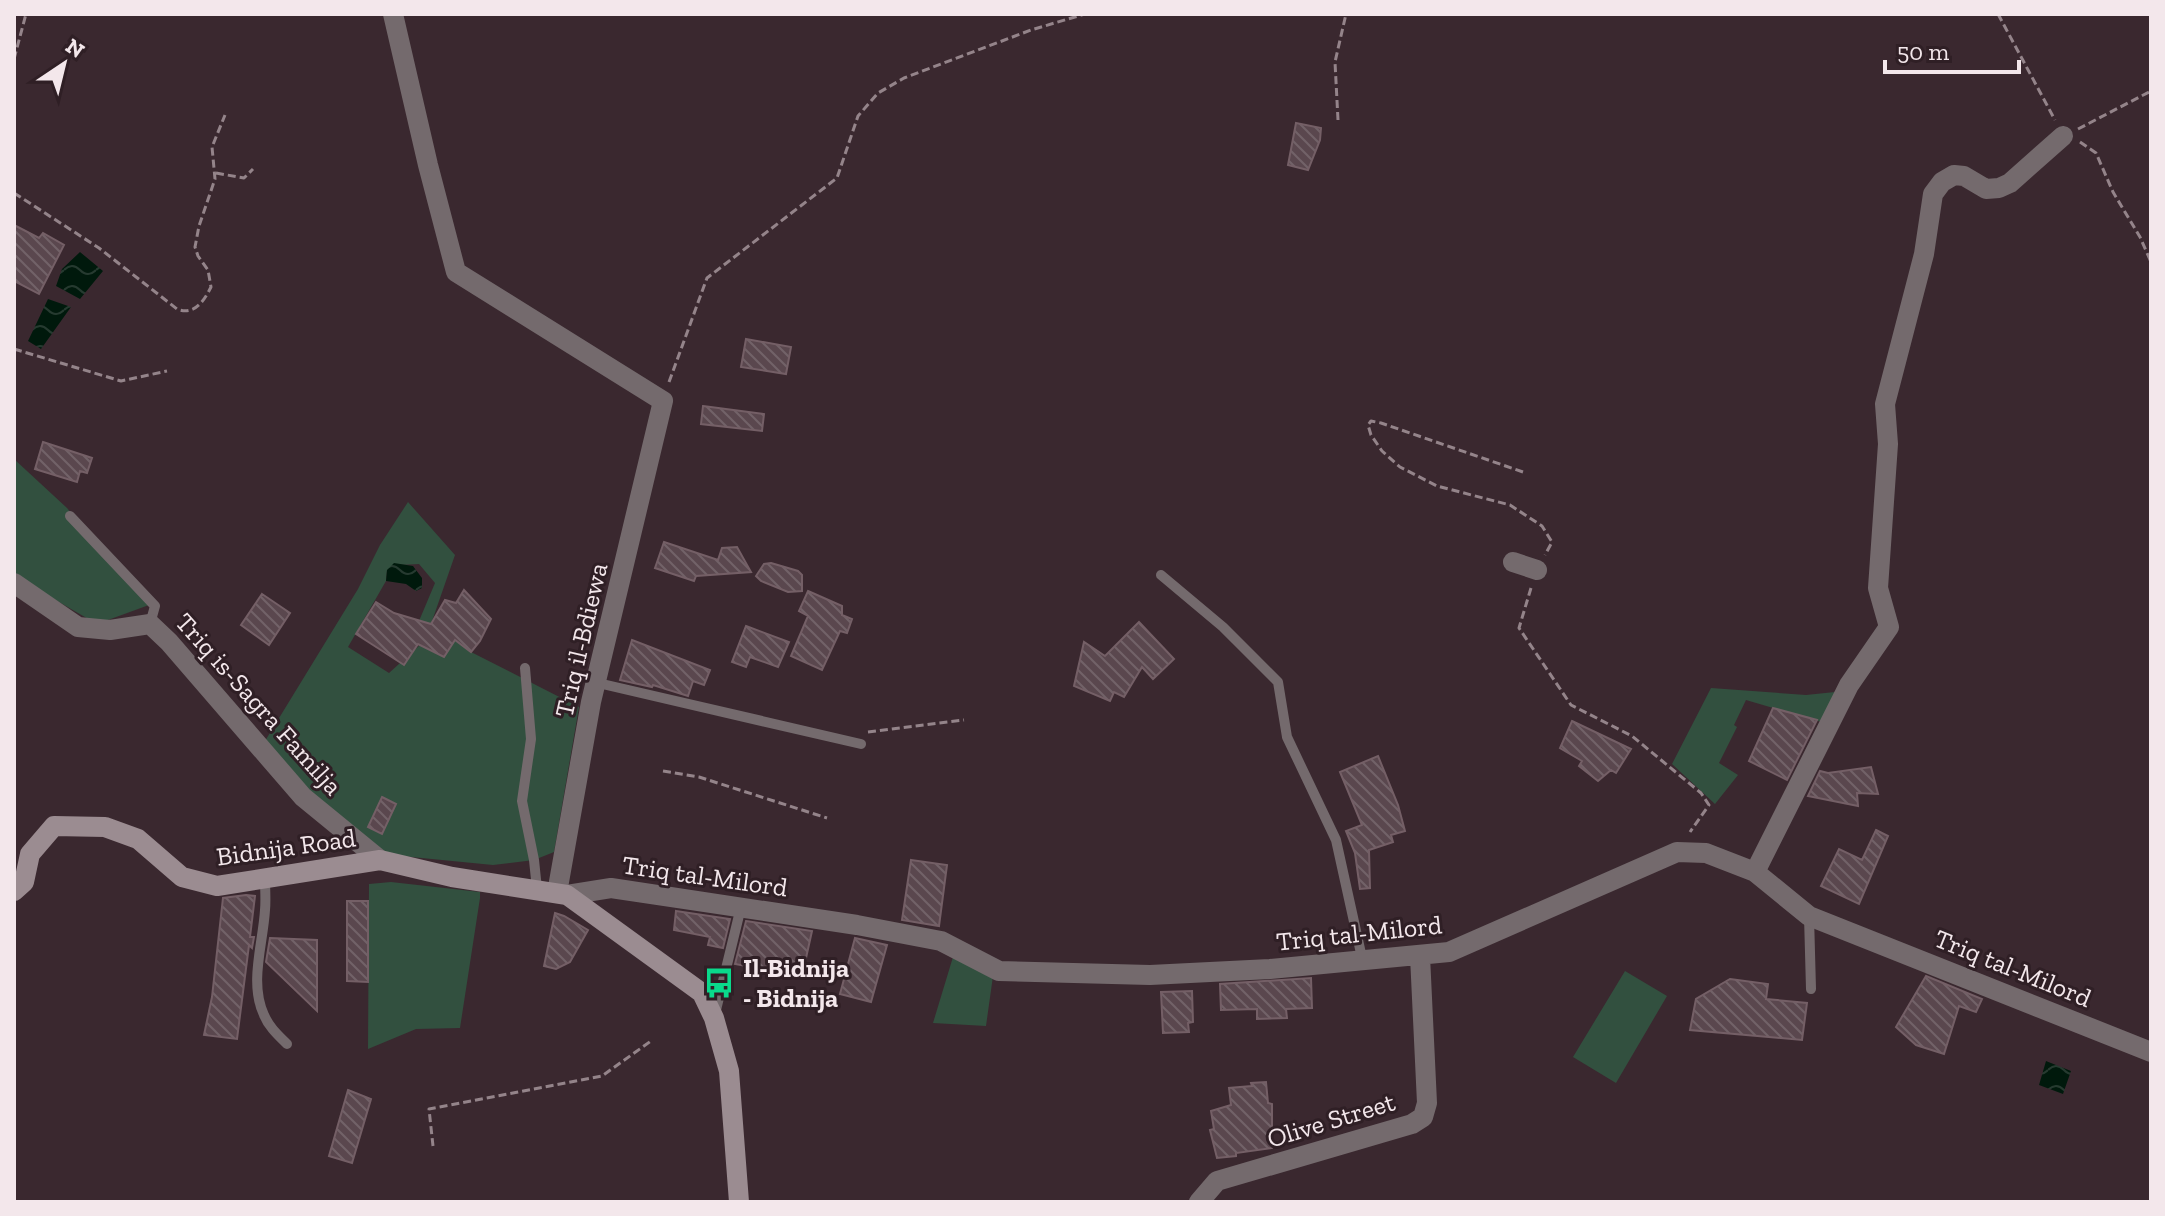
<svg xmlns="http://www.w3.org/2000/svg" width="2165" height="1216" font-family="'Zilla Slab',serif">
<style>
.green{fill:#32503f}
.water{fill:url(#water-waves)}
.building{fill:url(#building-back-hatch);stroke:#745f66;stroke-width:2}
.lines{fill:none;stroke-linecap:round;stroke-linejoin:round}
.path{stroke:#94848a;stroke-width:3;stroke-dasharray:8 4;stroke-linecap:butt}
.lane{stroke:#746a6d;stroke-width:10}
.street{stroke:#746a6d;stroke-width:20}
.secondary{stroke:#9b8c91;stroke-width:20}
.labels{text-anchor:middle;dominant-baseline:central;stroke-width:6;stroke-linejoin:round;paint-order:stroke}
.street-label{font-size:26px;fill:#f3e7eb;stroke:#2f1f25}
.poi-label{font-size:26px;font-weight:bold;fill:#f3e7eb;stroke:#2f1f25;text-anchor:start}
</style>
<defs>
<pattern id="water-waves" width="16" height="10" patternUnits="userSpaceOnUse" patternTransform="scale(2)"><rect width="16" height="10" fill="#00190c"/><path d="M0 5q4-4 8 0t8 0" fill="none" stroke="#263a30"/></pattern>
<pattern id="building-back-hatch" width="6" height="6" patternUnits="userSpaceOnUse" patternTransform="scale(2)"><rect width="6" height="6" fill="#5a474e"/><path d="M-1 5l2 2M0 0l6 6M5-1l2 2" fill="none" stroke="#726268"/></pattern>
</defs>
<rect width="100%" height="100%" fill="#3a282f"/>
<path class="green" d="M14,459L67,508L149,605L97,624L14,576Z
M408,502L455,555L431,624L419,621L435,583L419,564L399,565L387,570L386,581L348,647L389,673L420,645L444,657L455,640L471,652L579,707L554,852L534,860L493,865L391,855L375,847L300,783L265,741L358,589L380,545Z
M1711,688L1806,695L1835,692L1825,723L1746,700L1734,725L1737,727L1719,763L1738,775L1715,804L1672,764Z
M391,882L480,892V898L460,1028L416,1029L368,1049L369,884Z
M953,957L993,976L986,1026L933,1023Z
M1625,971L1667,996L1616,1083L1573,1057Z"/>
<path class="water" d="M80,252L103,271L80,299L56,286L62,269Z
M48,299L71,307L41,349L28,341Z
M394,563L413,566L422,578V588L416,591L406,584L386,581L387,570Z
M2046,1061L2071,1071L2063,1094L2039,1085Z"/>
<path class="building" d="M1296,123L1321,128L1320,140L1308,170L1288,165Z
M14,225L39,238L43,233L64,245L39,294L14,281Z
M746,339L791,347L786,374L741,367Z
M703,406L764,414L762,431L701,424Z
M43,442L92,458L87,473L80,471L77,482L35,469Z
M664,542L718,560L722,548L737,547L751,572L696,576L694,581L655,568Z
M771,563L798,571L802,575V591L788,592L761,581L756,576L764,564Z
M464,590L491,619L480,641L471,652L455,640L444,657L418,644L404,665L356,634L376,602L394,613L431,624L445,600L456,603Z
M808,591L842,606V615L852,619L847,633L840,631L822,670L791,656L808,616L799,611Z
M262,594L290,613L269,645L241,625Z
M1139,622L1174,659L1153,679L1142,667L1124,697L1114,692L1110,701L1074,686L1084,642L1105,656Z
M746,626L789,642L778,667L750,657L746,667L732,662Z
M632,640L710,670L704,685L693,681L688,696L653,685L652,687L620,680Z
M1773,708L1817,720L1787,780L1749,761Z
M1572,721L1631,749L1616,773L1611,770L1598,781L1579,766L1582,761L1560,748Z
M1378,756L1398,805L1405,831L1391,835L1393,842L1369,850L1370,888L1360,889L1355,853L1346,831L1362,825L1340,772Z
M1871,767L1878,794L1857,793L1858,806L1808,796L1820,771L1828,773Z
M382,797L396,804L382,834L368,827Z
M1876,830L1888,836L1859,904L1821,886L1839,849L1862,860Z
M911,860L947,865L939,926L902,920Z
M246,895L255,896L250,937H254L252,948L249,945L237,1039L204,1035L212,997L223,898Z
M347,901H368V982L347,981Z
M676,911L730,919L723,948L708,945L710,937L674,930Z
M555,913L564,916L588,930L570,962L556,969L544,966Z
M746,921L812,931L802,976L735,964Z
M270,938L317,940V1011L266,962Z
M855,938L887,945L871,1002L840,994Z
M1926,976L1982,999L1976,1012L1959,1006L1944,1054L1916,1045L1896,1027Z
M1311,978L1312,1008L1286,1009L1287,1018L1257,1019V1009L1221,1010L1220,984Z
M1730,979L1768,984L1766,999L1807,1003L1802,1040L1690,1030L1696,999Z
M1192,991L1193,1022L1188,1023L1189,1032L1163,1033L1161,992Z
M1266,1082L1268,1103L1272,1104V1148L1236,1153V1156L1217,1158L1210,1130L1214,1129L1211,1111L1231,1105L1229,1088L1252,1086L1251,1083Z
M348,1090L371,1099L352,1163L329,1156Z"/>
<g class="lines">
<path class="path" d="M1998,14L2055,120
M14,59L26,14
M1338,120L1335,62L1346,14
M2078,129L2151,91
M2080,142L2096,153L2113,192L2140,237L2151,262
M216,173L244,178L253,169
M14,193L99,248L177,309C194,316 204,301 211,287L208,270L198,256L195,247L199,226L215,179L212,147L225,115
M14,349L121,381L167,371
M669,382L707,278L837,178L858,116L878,93L904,78L1031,30L1085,14
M1523,472L1381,423L1371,421L1368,425L1371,435L1382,451L1400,467L1437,486L1510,505L1542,526L1552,542L1545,555
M1531,588L1519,628L1571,705L1632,736L1701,793L1709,805L1690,832
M868,732L964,720
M663,771L699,777L827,818
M433,1146L429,1109L602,1076L651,1041"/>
<path class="lane" d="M70,516L155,606L150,624
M1161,575L1223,627L1278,682L1287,737L1336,840L1362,958
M525,668L531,739L522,801L534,860L537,889
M598,683L861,744
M265,879C265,889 266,900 265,910C263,944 249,983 264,1015C269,1027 278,1035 287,1044
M1809,916L1811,989
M715,1014L741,907"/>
<path class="street" d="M393,14L428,165L456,272L663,401L591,702L557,893
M1513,562L1537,570
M14,583L78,627L110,630L150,624L169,642L303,797L380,860
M1755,872L1849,685L1889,627L1878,588L1888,444L1885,404L1924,254L1933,194L1942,182L1954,175L1964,176L1986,189L1999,188L2010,183L2063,136
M567,895L611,888L857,925L941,941L999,971L1150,975L1270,969L1449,952L1677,852L1706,853L1755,872L1809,916L2151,1052
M1199,1202L1217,1181L1412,1124L1423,1117L1427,1103L1420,956"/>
<path class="secondary" d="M14,891L24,882L30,854L54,826L105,827L138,839L182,877L217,886L380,860L452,877L567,895L702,993L714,1018L729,1071L739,1202"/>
</g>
<defs>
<g id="bus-bare" transform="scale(2.4)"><path d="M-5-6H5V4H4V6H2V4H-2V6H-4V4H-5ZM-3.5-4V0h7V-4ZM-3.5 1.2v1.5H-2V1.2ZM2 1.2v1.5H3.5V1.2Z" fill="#0ad98b" stroke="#2f1f25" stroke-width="2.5" paint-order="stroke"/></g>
</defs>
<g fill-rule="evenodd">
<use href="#bus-bare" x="719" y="983"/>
</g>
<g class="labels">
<g class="street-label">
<text transform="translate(581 640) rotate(-77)">Triq il-Bdiewa</text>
<text transform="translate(259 704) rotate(48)">Triq is-Sagra Familja</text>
<text transform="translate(286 847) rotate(-8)">Bidnija Road</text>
<text transform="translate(705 876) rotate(8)">Triq tal-Milord</text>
<text transform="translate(1359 933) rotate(-6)">Triq tal-Milord</text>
<text transform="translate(2013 968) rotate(22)">Triq tal-Milord</text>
<text transform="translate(1331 1120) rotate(-17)">Olive Street</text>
</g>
<g class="poi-label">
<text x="743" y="968">Il-Bidnija<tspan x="743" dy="30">- Bidnija</tspan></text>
</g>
</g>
<rect width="2165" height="1216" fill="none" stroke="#f3e7eb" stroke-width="32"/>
<g transform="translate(64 64) rotate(35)" stroke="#2f1f25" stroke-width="6" paint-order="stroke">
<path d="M0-6L14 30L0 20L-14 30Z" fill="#f3e7eb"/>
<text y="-12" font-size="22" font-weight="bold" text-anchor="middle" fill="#f3e7eb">N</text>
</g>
<path d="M1885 60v12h134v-12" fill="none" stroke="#f3e7eb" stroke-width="4"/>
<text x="1897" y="60" font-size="24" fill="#f3e7eb" stroke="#2f1f25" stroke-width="6" paint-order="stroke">50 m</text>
</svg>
